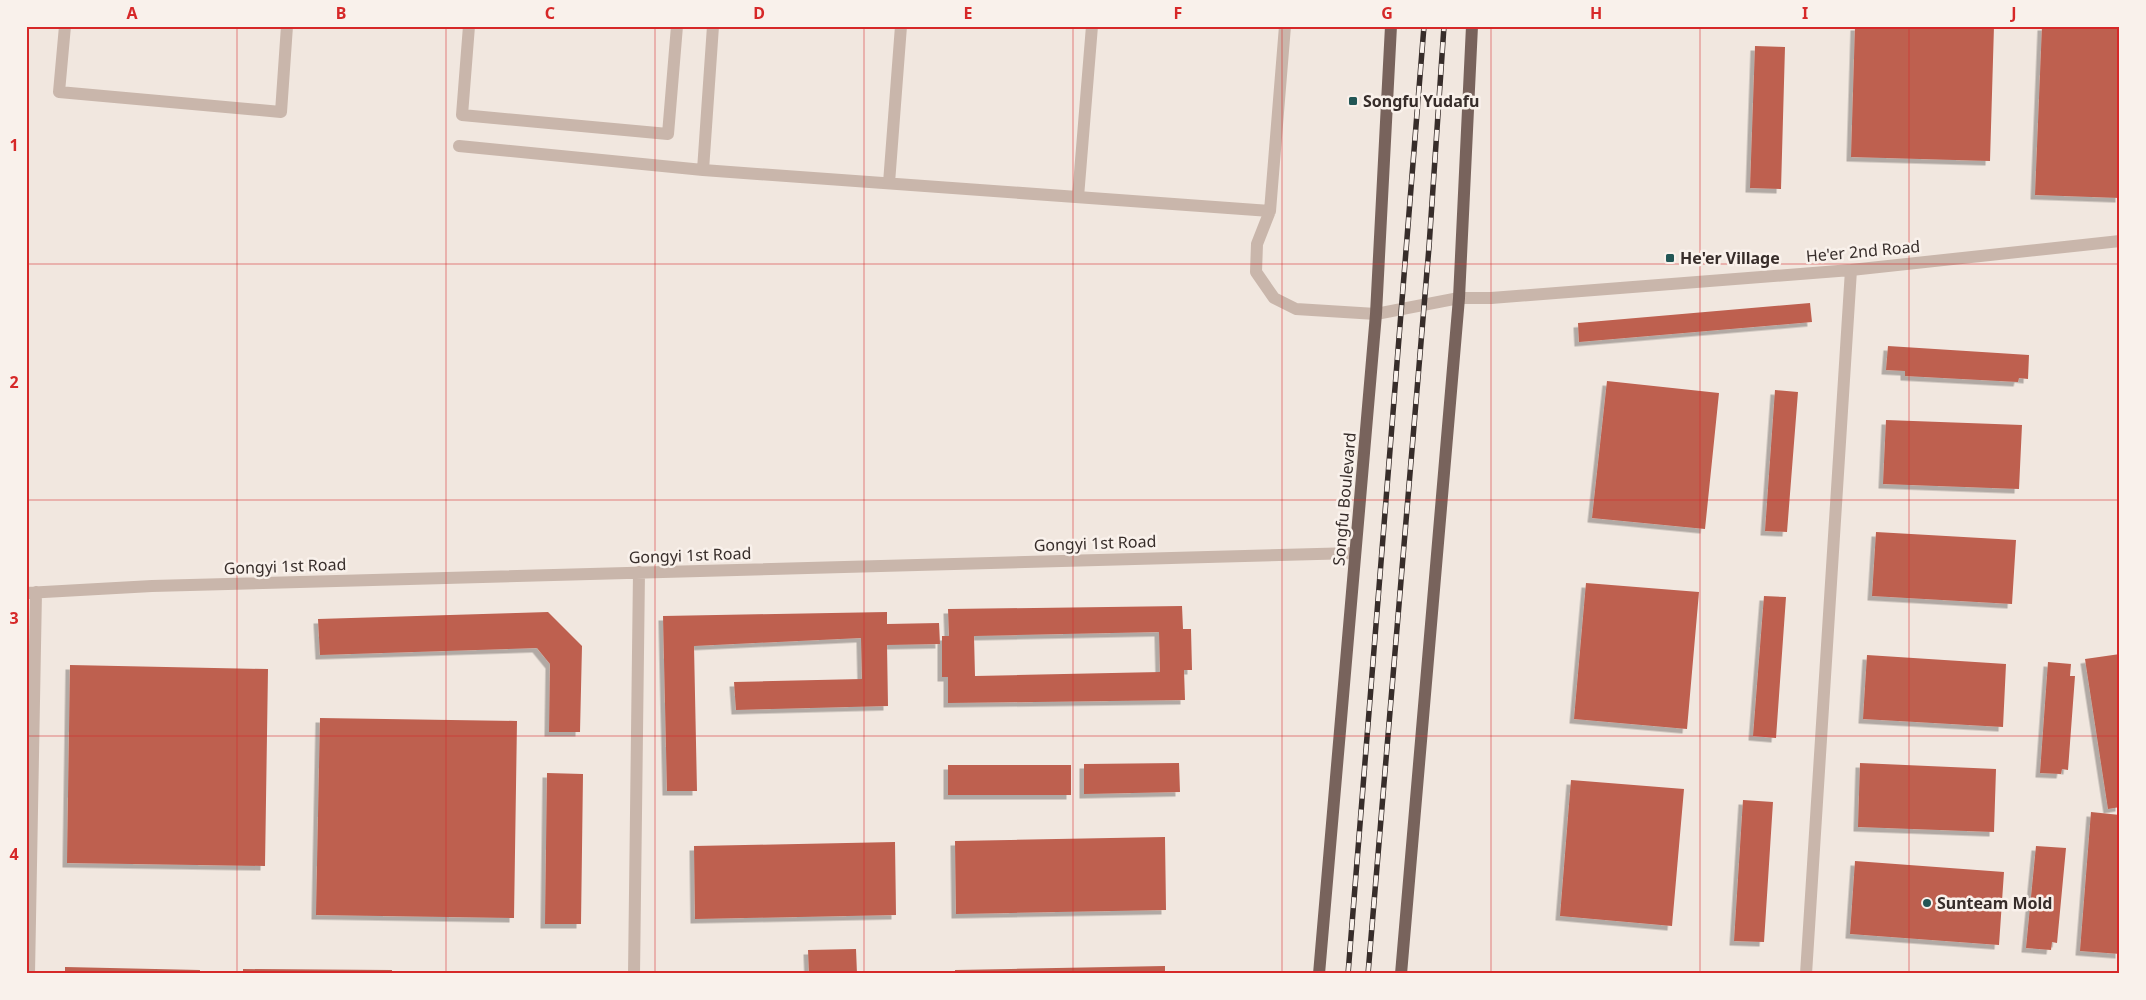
<svg xmlns="http://www.w3.org/2000/svg" width="2146" height="1000" font-family="'Noto Sans',sans-serif">
<style>
.building{fill:#be6050;fill-rule:evenodd;filter:url(#shadow)}
.lines{fill:none;stroke-linecap:round;stroke-linejoin:round}
.minor{stroke:#c9b6ab;stroke-width:12}
.major{stroke:#78635c;stroke-width:12}
.rail-casing{stroke:#372d2a;stroke-width:5.5}
.rail{stroke:#f9f1eb;stroke-width:4;stroke-dasharray:11;stroke-linecap:butt}
.grid{fill:none;stroke:#d62828;stroke-width:1;stroke-opacity:0.55}
.poi-dot{fill:#225655;stroke:#f9f1eb;stroke-width:2}
.labels{text-anchor:middle;dominant-baseline:central;stroke-width:5;stroke-linejoin:round;paint-order:stroke}
.poi-label{font-size:16px;font-weight:bold;fill:#372d2a;stroke:#f9f1eb;text-anchor:start}
.street-label{font-size:16px;fill:#372d2a;stroke:#f9f1eb}
.neatline{fill:none;stroke:#d62828;stroke-width:2}
.grid-label{font-size:16px;text-anchor:middle;font-weight:bold;fill:#d62828}
</style>
<defs>
<filter id="shadow"><feDropShadow dx="-4.5" dy="4.5" stdDeviation="0" flood-color="#0004"/></filter>
</defs>
<rect width="100%" height="100%" fill="#f1e7df"/>
<path class="building" d="M1855,26H1994L1990,161L1851,157Z
M2042,26H2120V198L2035,195Z
M1755,46L1785,47L1781,189L1750,188Z
M1810,303L1812,322L1579,342L1578,323Z
M1888,346L2029,355L2028,379L2019,378L2018,382L1905,376V371L1886,370Z
M1607,381L1719,393L1705,529L1592,518Z
M1775,390L1798,392L1787,532L1765,531Z
M1886,420L2022,425L2019,489L1883,484Z
M1876,532L2016,540L2012,604L1872,596Z
M1586,583L1699,592L1687,729L1574,719Z
M1764,596L1786,597L1776,738L1753,736Z
M1182,606L1183,629H1191L1192,670H1184L1185,700L948,703V677H942V636H949L948,609ZM1159,632L1160,672L975,676L974,636Z
M548,612L582,646L580,732H549L550,664L537,648L320,655L318,619Z
M887,612V624L939,623L940,644L887,645L888,706L736,710L734,682L862,679L861,638L694,646L697,791H667L663,616Z
M2120,654V807L2108,809L2085,659Z
M1867,655L2006,664L2003,727L1863,719Z
M2048,662L2071,664L2070,676H2075L2068,770L2062,769L2061,774L2040,773Z
M70,665L268,669L265,866L67,863Z
M320,718L517,721L514,918L316,915Z
M1179,763L1180,792L1084,794V764Z
M1860,763L1996,769L1994,832L1858,827Z
M948,765H1071V795H948Z
M547,773L583,774L581,924H545Z
M1571,780L1684,789L1672,926L1560,916Z
M1743,800L1773,802L1764,942L1734,941Z
M2091,812L2120,815V954L2080,951Z
M1165,837L1166,910L956,914L955,841Z
M895,842L896,915L695,919L694,846Z
M2036,846L2066,848L2057,943L2052,942L2051,950L2026,948Z
M1855,861L2004,872L1999,945L1850,934Z
M856,949L857,974H809L808,950Z
M1165,966V974H955V970Z
M65,967L200,970V974H65Z
M243,969L392,970V974H243Z"/>
<g class="lines">
<path class="minor" d="M65,26L59,92L281,112L287,26
M469,26L462,115L668,134L677,26
M1285,26L1270,211L1257,244L1256,272L1274,298L1296,309L1376,314L1459,298H1491L1851,270L2120,241
M459,146L703,170L1270,211
M703,170L713,26
M889,183L901,26
M1078,197L1092,26
M26,593L152,586L1355,553
M29,974L36,592
M634,974L639,572
M1806,974L1851,270"/>
<path class="major" d="M1319,974L1376,314L1391,26
M1401,974L1459,298L1472,26"/>
<g class="rail-casing">
<path id="rail" d="M1348,974L1424,26
M1368,974L1429,247L1444,26"/>
</g>
<use href="#rail" class="rail"/>
</g>
<path class="grid" d="M237,26V974M446,26V974M655,26V974M864,26V974M1073,26V974M1282,26V974M1491,26V974M1700,26V974M1909,26V974M26,264H2120M26,500H2120M26,736H2120"/>
<g class="poi-dot">
<rect x="1348" y="96" width="10" height="10" rx="2.5"/>
<rect x="1665" y="253" width="10" height="10" rx="2.5"/>
<circle cx="1927" cy="903" r="5"/>
</g>
<g class="labels">
<g class="poi-label">
<text x="1363" y="101">Songfu Yudafu</text>
<text x="1680" y="258">He'er Village</text>
<text x="1937" y="903">Sunteam Mold</text>
</g>
<g class="street-label">
<text transform="translate(1863 251) rotate(-5)">He'er 2nd Road</text>
<text transform="translate(1344 499) rotate(-85)">Songfu Boulevard</text>
<text transform="translate(1095 543) rotate(-2)">Gongyi 1st Road</text>
<text transform="translate(690 555) rotate(-2)">Gongyi 1st Road</text>
<text transform="translate(285 566) rotate(-2)">Gongyi 1st Road</text>
</g>
</g>
<rect width="2146" height="1000" fill="none" stroke="#f9f1eb" stroke-width="55"/>
<rect x="28" y="28" width="2090" height="944" class="neatline"/>
<g class="grid-label">
<text x="132" y="19">A</text>
<text x="341" y="19">B</text>
<text x="550" y="19">C</text>
<text x="759" y="19">D</text>
<text x="968" y="19">E</text>
<text x="1178" y="19">F</text>
<text x="1387" y="19">G</text>
<text x="1596" y="19">H</text>
<text x="1805" y="19">I</text>
<text x="2014" y="19">J</text>
<text x="14" y="151">1</text>
<text x="14" y="388">2</text>
<text x="14" y="624">3</text>
<text x="14" y="860">4</text>
</g>
</svg>
